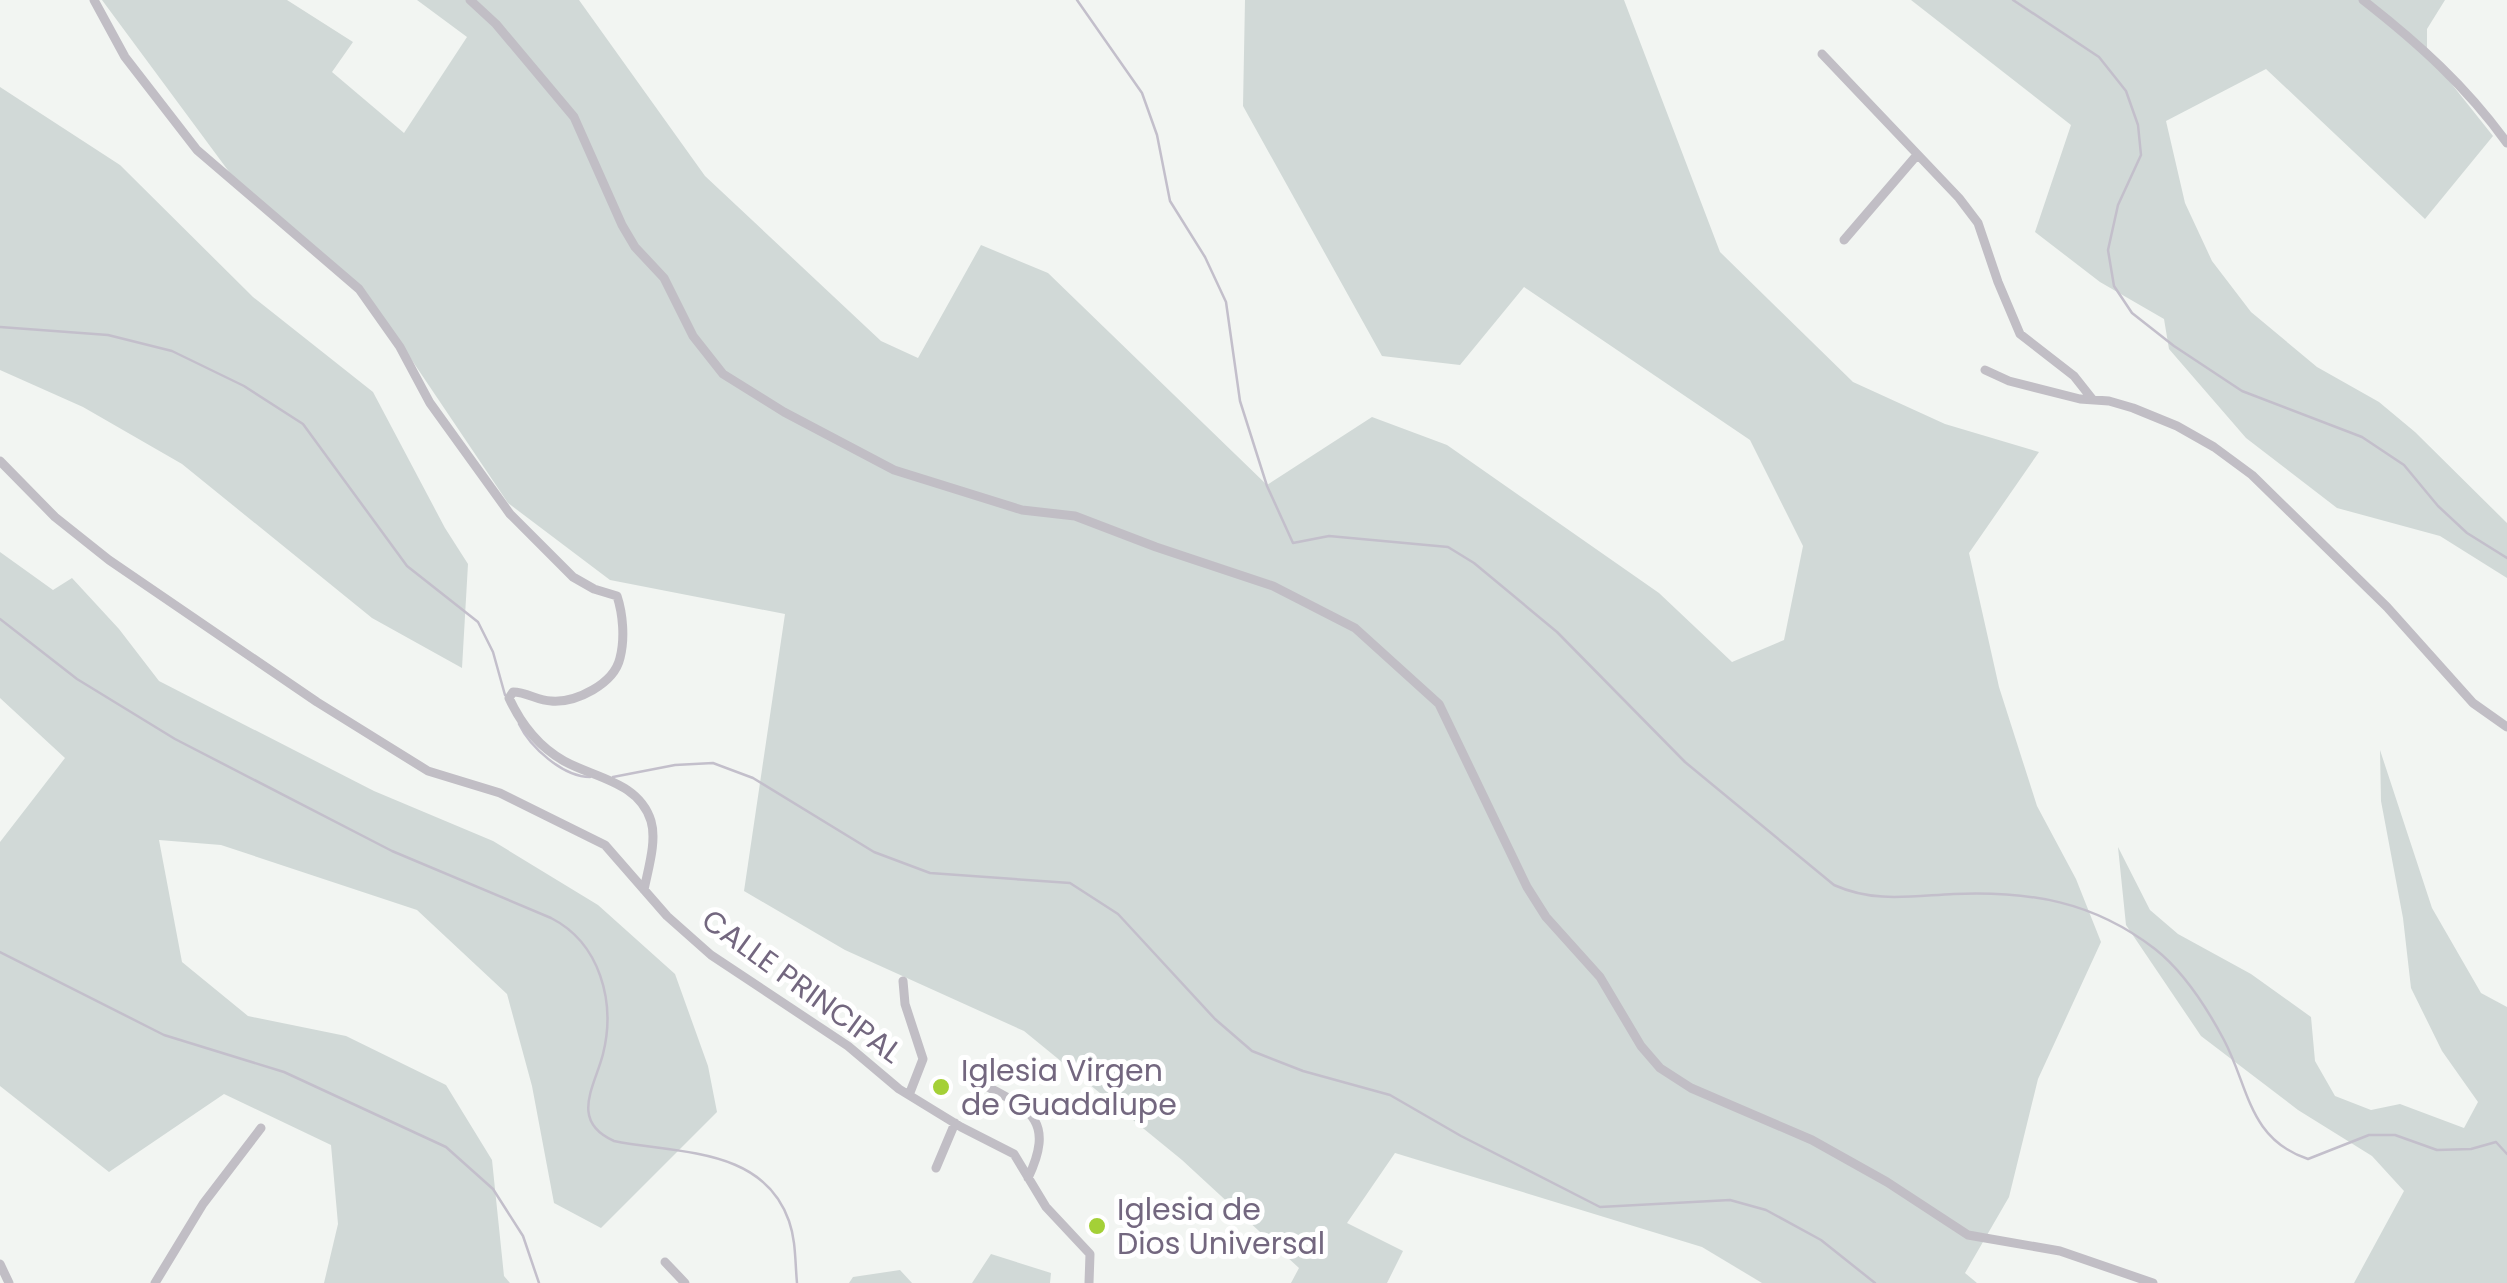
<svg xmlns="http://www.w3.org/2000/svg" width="2507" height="1283" font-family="Poppins,sans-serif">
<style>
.green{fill:#d1d9d7}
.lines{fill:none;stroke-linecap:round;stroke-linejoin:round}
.stream{stroke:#c3bfcb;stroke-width:2.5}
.minor{stroke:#c1bec5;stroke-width:9}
.poi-dot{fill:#a4d037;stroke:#fff;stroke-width:4}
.labels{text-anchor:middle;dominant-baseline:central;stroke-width:10;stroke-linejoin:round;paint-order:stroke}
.street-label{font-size:30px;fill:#73677f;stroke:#fff}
.poi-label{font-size:30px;fill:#73677f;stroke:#fff;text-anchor:start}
</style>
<rect width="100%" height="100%" fill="#f2f5f2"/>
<path class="green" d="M102,0H287L353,42L332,72L404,133L467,37L417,0H579L705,176L881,341L918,358L981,245L1048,273L1267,485L1372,417L1447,445L1659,593L1732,662L1784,640L1803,546L1750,440L1524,287L1460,365L1382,356L1243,106L1245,0H1624L1720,252L1853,382L1945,424L2039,452L1969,553L1999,687L2037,806L2076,879L2101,942L2038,1079L2009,1197L1965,1273L1977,1283H1762L1702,1247L1395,1153L1347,1223L1403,1251L1387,1283H1291L1299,1268L1182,1160L1024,1031L845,950L744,891L785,614L610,580L508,503L366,292L244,192Z
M1911,0H2445L2427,29V53L2493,136L2425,219L2266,69L2166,121L2185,203L2212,261L2251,312L2317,367L2379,402L2415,432L2507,523V578L2440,536L2337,508L2246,438L2169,349L2164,319L2100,282L2035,232L2071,125Z
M0,87L120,165L253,297L373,392L445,528L468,564L462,668L372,618L182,464L83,407L0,370Z
M0,552L53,590L72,578L119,629L159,681L374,791L493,841L598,905L675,974L708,1066L717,1112L601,1228L554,1203L532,1086L507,994L417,910L221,845L159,840L182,962L248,1016L346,1036L446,1085L492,1160L504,1276L510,1283H324L338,1224L331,1145L224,1094L109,1172L0,1086V842L65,758L0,698Z
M2380,750L2432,908L2481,993L2507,1007V1283H2354L2404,1191L2372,1156L2298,1110L2201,1036L2126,925L2118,847L2150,910L2178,934L2251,974L2311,1017L2315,1061L2335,1096L2371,1110L2400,1104L2464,1128L2478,1102L2442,1051L2411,988L2403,918L2381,801Z
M991,1254L1051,1273L1050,1283H972Z
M900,1270L912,1283H849L853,1277Z"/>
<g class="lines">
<path class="stream" d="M1077,0L1142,93L1157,135L1170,201L1205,257L1226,302L1240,401L1267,486L1293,543L1329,536L1448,547L1474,563L1557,632L1685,762L1834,885C1874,903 1911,896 1954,894C2030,891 2093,901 2155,949C2183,971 2207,1008 2224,1040C2249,1087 2248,1139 2308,1159L2369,1135H2395L2437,1150L2471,1149L2496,1142L2507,1154
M2013,0L2099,57L2126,91L2138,125L2141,155L2118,205L2108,250L2114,286L2132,313L2174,346L2242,391L2362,437L2404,465L2438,506L2467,533L2507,558
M0,327L108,335L172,351L244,386L303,424L407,566L478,622L493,652L505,695
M0,619L77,679L175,739L392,851L551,918C600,943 616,1002 603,1054C595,1086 569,1121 614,1141C678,1154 763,1147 789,1221C796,1241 795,1262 797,1283
M519,724C530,747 563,777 590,777
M613,777L675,765L713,763L753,778L874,852L930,873L1070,883L1118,914L1215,1019L1252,1051L1303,1071L1390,1095L1461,1136L1600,1207L1730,1200L1766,1210L1821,1240L1875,1283
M0,952L164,1035L284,1072L446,1147L493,1189L523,1236L539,1283"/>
<path class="minor" d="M94,0L125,57L197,150L359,289L400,347L430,403L510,514L573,577L594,589L617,596C623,614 625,639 620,658C614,684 576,703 551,701C538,701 527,692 513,692L509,698C521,724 539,747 564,761C595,778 639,782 651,821C657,841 648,869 644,890
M470,0L496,24L574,117L622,225L635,247L664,278L693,336L723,374L784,412L894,470L1022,510L1075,516L1156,547L1273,586L1355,628L1439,704L1527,887L1546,917L1600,977L1641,1046L1660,1068L1691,1088L1812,1140L1887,1182L1968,1235L2060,1251L2153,1283
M2363,0C2418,43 2466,86 2507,143
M1822,54L1959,198L1978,223L1998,282L2020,334L2074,376L2093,400
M1844,240L1917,155
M1985,370L2009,381L2080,399L2109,401L2133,408L2177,426L2214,447L2252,475L2387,607L2473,703L2507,727
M0,461L55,517L109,560L317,702L428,771L500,793L605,845L667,916L711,955L848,1046L899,1089L961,1127L1014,1154L1046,1207L1090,1254L1089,1283
M903,981L905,1004L923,1059L909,1095
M975,1080C1024,1107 1058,1115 1028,1178
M936,1168L955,1123
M665,1262L685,1283
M0,1264L9,1283
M155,1283L203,1204L261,1128"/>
</g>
<g class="poi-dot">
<circle cx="941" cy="1087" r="10"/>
<circle cx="1097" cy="1226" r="10"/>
</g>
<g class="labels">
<g class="street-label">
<text transform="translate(802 986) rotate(36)">CALLE PRINCIPAL</text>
</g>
<g class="poi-label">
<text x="961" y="1070">Iglesia Virgen<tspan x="961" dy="34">de Guadalupe</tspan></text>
<text x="1117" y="1209">Iglesia de<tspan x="1117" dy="34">Dios Universal</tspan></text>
</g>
</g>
</svg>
